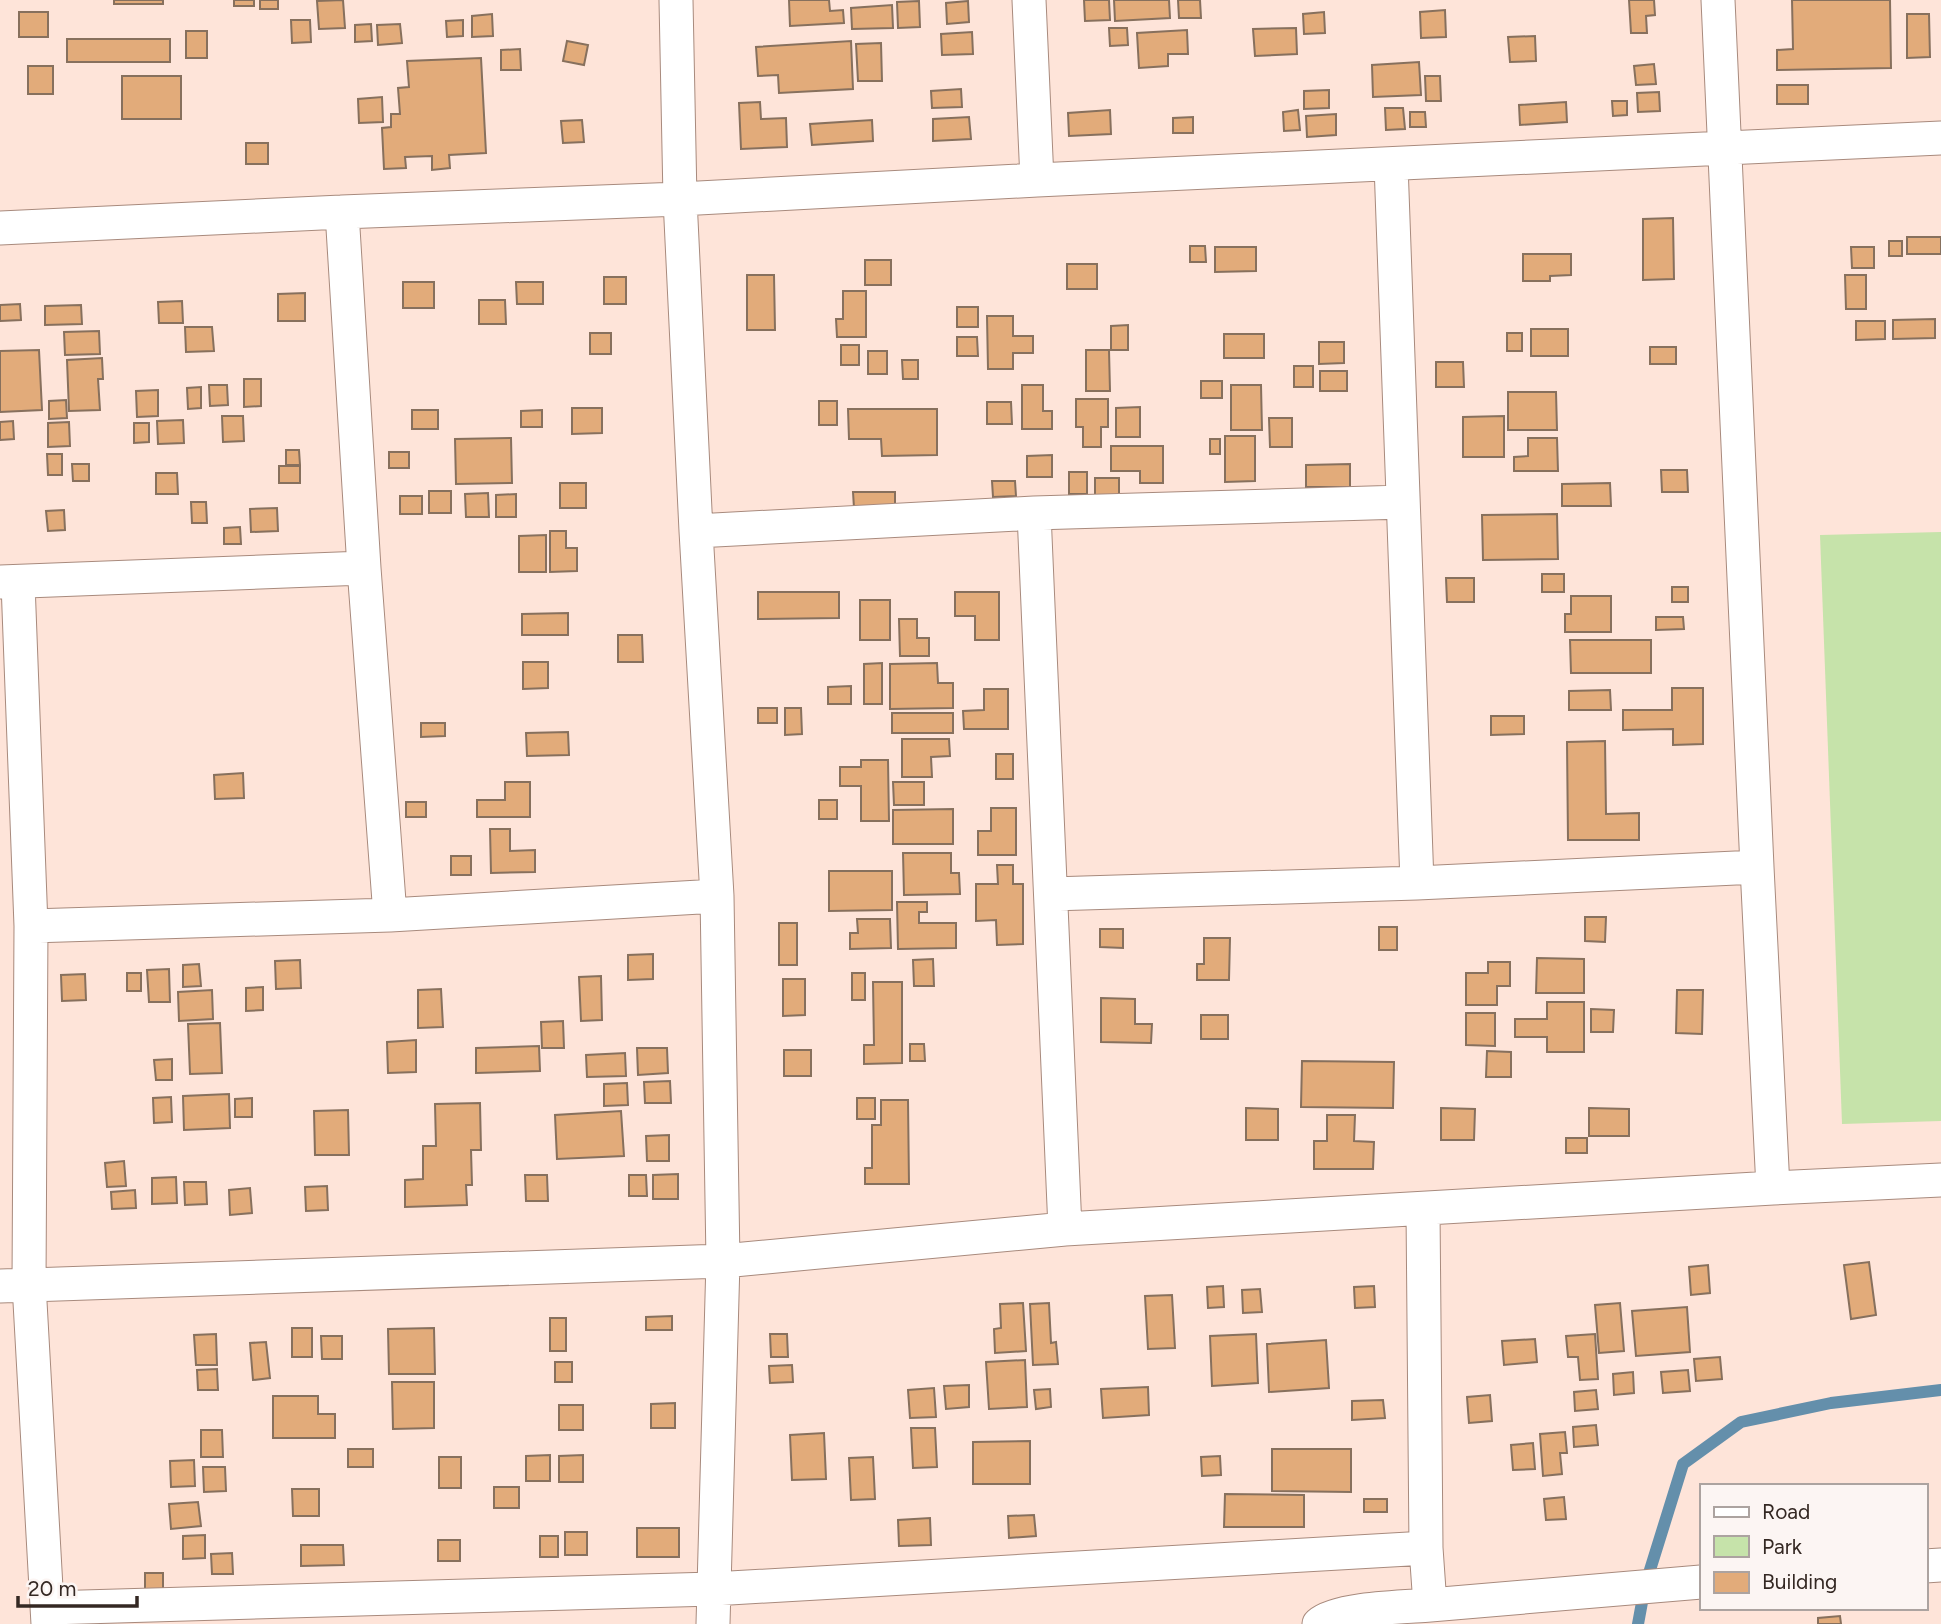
<svg xmlns="http://www.w3.org/2000/svg" width="1941" height="1624" font-family="Figtree,sans-serif">
<style>
.green{fill:#c6e3aa}
.lines{fill:none;stroke-linecap:round;stroke-linejoin:round}
.stream{stroke:#648fab;stroke-width:12}
.building{fill:#e2ab7a;stroke:#87705d;stroke-width:2}
.minor-casing{stroke:#a88a7d;stroke-width:35}
.minor{stroke:#fff;stroke-width:33}
</style>
<rect width="100%" height="100%" fill="#fee4d9"/>
<path class="green" d="M1941,532V1121L1842,1124L1820,535Z"/>
<g class="lines">
<path class="stream" d="M1638,1624L1645,1586L1683,1464L1741,1422L1831,1403L1941,1390"/>
</g>
<path class="building" d="M114,0H163V4H114Z
M234,0H254V6H234Z
M260,0H278V9H260Z
M343,0L345,28L319,29L317,1Z
M789,0H829L830,11L843,10L844,23L790,26Z
M1084,0H1109L1110,20L1085,21Z
M1114,0H1169L1170,18L1115,21Z
M1178,0H1200L1201,18H1179Z
M1629,0H1654L1655,15L1646,16L1647,33H1631Z
M1792,0H1890L1891,68L1777,70V50L1793,49Z
M919,1L920,27L898,28L897,2Z
M968,1L969,22L947,24L946,3Z
M892,5L893,28L852,29L851,8Z
M1445,10L1446,37L1421,38L1420,12Z
M19,12H48V37H19Z
M1324,12L1325,33L1304,34L1303,14Z
M492,14L493,36L472,37V16Z
M1907,14H1929L1930,57L1907,58Z
M291,20H310L311,42L292,43Z
M463,20V36L447,37L446,21Z
M371,24L372,41L355,42V25Z
M400,24L402,43L378,45L377,25Z
M1109,28H1127L1128,45L1110,46Z
M1296,28L1297,54L1255,56L1253,29Z
M1187,30L1188,54H1168V66L1139,68L1137,33Z
M186,31H207V58H186Z
M972,32L973,54L942,55L941,34Z
M1535,36L1536,61L1510,62L1508,37Z
M67,39H170V62H67Z
M567,41L588,45L584,65L563,61Z
M851,41L853,89L779,93L778,75L758,76L756,47Z
M881,43L882,81H858L856,44Z
M520,49L521,70H501V50Z
M481,58L486,153L449,155L450,168L432,170V156L405,157L406,168L384,169L382,128L391,127V114H400L398,88L409,87L407,61Z
M1419,62L1421,95L1373,97L1372,65Z
M1654,64L1656,84L1636,85L1634,66Z
M28,66H53V94H28Z
M122,76H181V119H122Z
M1425,76H1440L1441,101H1426Z
M1777,85H1808V104H1777Z
M961,89L962,107L932,108L931,91Z
M1329,90V108L1304,109V91Z
M1659,92L1660,111L1638,112L1637,93Z
M382,97L383,122L359,123L358,99Z
M1612,101H1627V115L1613,116Z
M760,102L761,119L786,118L787,147L741,149L739,103Z
M1566,102L1567,122L1520,125L1519,105Z
M1385,108H1403L1405,129L1386,130Z
M1110,110L1111,134L1069,136L1068,113Z
M1298,110L1300,130L1284,131L1283,112Z
M1410,112H1425L1426,127H1410Z
M1336,114V135L1307,137L1306,116Z
M969,117L971,139L933,141V119Z
M1193,117V133H1173V118Z
M582,120L584,142L563,143L561,121Z
M872,120L873,141L812,145L810,124Z
M246,143H268V164H246Z
M1673,218L1674,279L1643,280V219Z
M1907,237H1941V254H1907Z
M1889,241H1902V256H1889Z
M1190,246H1205L1206,262H1190Z
M1215,247H1256V271L1215,272Z
M1851,247H1874V268H1852Z
M1523,254H1571V275L1550,276V281H1523Z
M865,260H891V285H865Z
M1067,264H1097V289H1067Z
M747,275H774L775,330H747Z
M1845,275H1866V309H1846Z
M604,277H626V304H604Z
M403,282H434V308H403Z
M516,282H543V304H517Z
M843,291H866V337H837L836,319H843Z
M305,293V321H278V294Z
M479,300H505L506,324H479Z
M182,301L183,323H159L158,302Z
M20,304L21,320L0,321V305Z
M81,305L82,324L45,325V306Z
M957,307H978V327H957Z
M987,316H1013V336H1033V353H1013V369H988Z
M1935,319V338L1893,339V320Z
M1856,321H1885V339L1856,340Z
M1128,325V350H1111V326Z
M185,327H212L214,351L186,352Z
M1531,329H1568V356H1531Z
M99,331L100,354L65,355L64,332Z
M590,333H611V354H590Z
M1507,333H1522V351H1507Z
M1224,334H1264V358H1224Z
M957,337H977L978,356H957Z
M1319,342H1344V363L1319,364Z
M841,345H859V365H841Z
M1650,347H1676V364H1650Z
M39,350L42,410L0,412V351Z
M1086,350H1109L1110,391H1086Z
M868,351H887V374H868Z
M102,358L103,379H98L100,410L69,411L67,360Z
M902,360H918V379H903Z
M1436,362H1463L1464,387H1436Z
M1294,366H1313V387H1294Z
M1320,371H1347V391H1320Z
M244,379H261V406L244,407Z
M1201,381H1222V398H1201Z
M209,385H227L228,405L210,406Z
M1022,385H1043V411H1052V429H1022Z
M1231,385H1261L1262,430H1231Z
M201,387V408L188,409L187,388Z
M158,390V416L137,417L136,391Z
M1508,392H1556L1557,430H1508Z
M1076,399H1108V427H1101V447H1083V427H1076Z
M66,400L67,418L49,419V401Z
M819,401H837V425H819Z
M987,402H1011L1012,424H987Z
M1140,407V437H1116V408Z
M572,408H602V433L572,434Z
M848,409H937V455L882,456L881,439H849Z
M412,410H438V429H412Z
M542,410V427H521V411Z
M222,416H243L244,441L223,442Z
M1504,416V457H1463V417Z
M1269,418H1292V447H1270Z
M183,420L184,443L158,444L157,421Z
M13,421L14,439L0,440V422Z
M69,422L70,446L48,447V423Z
M134,423H149V442L134,443Z
M1225,436H1255V481L1225,482Z
M511,438L512,483L456,484L455,439Z
M1528,438H1557L1558,471H1514V457L1528,456Z
M1210,439H1220V454H1210Z
M1111,446H1163V483H1140V471H1111Z
M286,450H299L300,465H286Z
M389,452H409V468H389Z
M47,454H62V475H48Z
M1052,455V477H1027V456Z
M72,464H89V481H73Z
M1350,464V487H1306V465Z
M279,466H300V483H279Z
M1661,470H1687L1688,492H1662Z
M1069,472H1087V494H1069Z
M156,473H177L178,494H156Z
M1095,478H1119V496H1095Z
M992,481H1015L1016,496L993,497Z
M560,483H586V508H560Z
M1610,483L1611,506H1562V484Z
M429,491H451V513H429Z
M853,492H895V508H854Z
M488,493L489,517H466L465,494Z
M516,494V517H496V495Z
M400,496H422V514H400Z
M191,502H206L207,523H192Z
M277,508L278,531L251,532L250,509Z
M64,510L65,530L48,531L46,511Z
M1557,514L1558,559L1483,560L1482,515Z
M240,527L241,544H224V528Z
M550,531H566V548H577V571L550,572Z
M546,535V572H519V536Z
M1542,574H1564V592H1542Z
M1446,578H1474V602H1447Z
M1672,587H1688V602H1672Z
M758,592H839V618L758,619Z
M955,592H999V640H975V616H955Z
M1571,596H1611V632H1565V614H1571Z
M860,600H890V640H860Z
M568,613V635H522V614Z
M1656,617H1683L1684,629L1656,630Z
M899,619H917V638H929V656H900Z
M618,635H642L643,662H618Z
M1570,640H1651V673H1571Z
M523,662H548V688L523,689Z
M882,663V704H864V664Z
M937,663L938,683H953V708L890,709V664Z
M851,686V704H828V687Z
M1672,688H1703V744L1673,745V729L1623,730V710H1672Z
M984,689H1008V729H964L963,711L984,710Z
M1610,690L1611,710H1569V691Z
M758,708H777V723H758Z
M785,708H801L802,734L785,735Z
M892,713H953V733H892Z
M1491,716H1524V734L1491,735Z
M421,723H445V736L421,737Z
M568,732L569,755L527,756L526,733Z
M902,739H949L950,756L931,757L932,777H902Z
M1605,741L1606,814L1639,813V840H1568L1567,742Z
M996,754H1013V779H996Z
M861,760H888L889,821H861V786H840V767H861Z
M243,773L244,798L215,799L214,775Z
M505,782H530V817H477V800H505Z
M893,782H924V805H894Z
M819,800H837V819H819Z
M406,802H426V817H406Z
M991,808H1016V855H978V831H991Z
M953,809V844H893V810Z
M490,829H510V851L535,850V872L491,873Z
M903,853H951V873H959L960,894L904,895Z
M451,856H471V875H451Z
M997,865H1013V884H1023V944L997,945L996,920L976,921V884H998Z
M829,871H892V910L829,911Z
M897,902H927V912H919V923H956V948L898,949Z
M1585,917H1606L1605,942L1585,941Z
M857,919H890L891,948L850,949V933H858Z
M779,923H797V965H779Z
M1379,927H1397V950H1379Z
M1100,929H1123V948L1100,947Z
M1204,938H1230L1229,980H1197V964H1204Z
M653,954V979L628,980V955Z
M1537,958L1584,959V993H1536Z
M933,959L934,986H914L913,960Z
M300,960L301,988L276,989L275,961Z
M1488,962H1510V986H1497V1005H1466V973H1488Z
M199,964L201,986L183,987V965Z
M169,969L170,1002H149L147,970Z
M127,973H141V991H127Z
M852,973H865V1000H852Z
M85,974L86,1000L62,1001L61,975Z
M601,976L602,1020L581,1021L579,977Z
M783,979H805V1015L783,1016Z
M873,982H902V1063L864,1064V1045H874Z
M263,987V1010L246,1011V988Z
M441,989L443,1027L418,1028V990Z
M212,990L213,1019L179,1021L178,992Z
M1677,990H1703L1702,1034L1676,1033Z
M1101,998L1135,999V1024H1152L1151,1043L1101,1042Z
M1547,1002H1584V1052H1547V1037H1515V1019H1547Z
M1591,1009L1614,1010L1613,1032H1591Z
M1466,1013H1495V1046L1466,1045Z
M1201,1015H1228V1039H1201Z
M563,1021L564,1048H542L541,1022Z
M220,1023L222,1073L190,1074L188,1024Z
M416,1040V1072L388,1073L387,1042Z
M910,1044H924L925,1061H910Z
M539,1046L540,1071L476,1073V1048Z
M637,1048H667L668,1073L638,1075Z
M784,1050H811V1076H784Z
M1487,1051L1511,1052V1077H1486Z
M625,1053L626,1076L587,1077L586,1055Z
M172,1059V1080H156L154,1060Z
M1302,1061L1394,1062L1393,1108L1301,1107Z
M670,1081L671,1103H645L644,1082Z
M627,1083L628,1105L604,1106V1084Z
M229,1094L230,1128L184,1130L183,1096Z
M171,1097L172,1122L154,1123L153,1098Z
M252,1098V1117H235V1099Z
M857,1098H875V1119H857Z
M881,1100H908L909,1184H865V1168H872V1125H881Z
M480,1103L481,1150H471L472,1185H466L467,1205L405,1207V1180L423,1179V1146H436L435,1104Z
M1246,1108L1278,1109V1140H1246Z
M1441,1108L1475,1109L1474,1140H1441Z
M1589,1108L1629,1109V1136H1589Z
M348,1110L349,1155H315L314,1111Z
M621,1111L624,1156L557,1159L555,1115Z
M1327,1115H1355L1354,1141L1374,1142L1373,1169H1314V1141H1327Z
M669,1135V1161H647L646,1136Z
M1566,1138H1587V1153H1566Z
M124,1161L126,1186L107,1187L105,1163Z
M678,1174V1199H653V1175Z
M525,1175H547L548,1201H526Z
M629,1175H646L647,1196H629Z
M176,1177L177,1203L152,1204V1178Z
M184,1182H206L207,1204L185,1205Z
M327,1186L328,1210L306,1211L305,1187Z
M250,1188L252,1213L230,1215L229,1190Z
M135,1190L136,1208L112,1209L111,1192Z
M1869,1262L1876,1315L1851,1319L1844,1265Z
M1708,1265L1710,1293L1691,1295L1689,1267Z
M1223,1286L1224,1307L1208,1308L1207,1287Z
M1374,1286L1375,1307L1355,1308L1354,1287Z
M1260,1289L1262,1312L1243,1313L1242,1290Z
M1172,1295L1175,1348L1148,1349L1145,1296Z
M1023,1303L1026,1351L995,1353L994,1329L1001,1328L1000,1304Z
M1049,1303L1051,1343L1056,1342L1058,1364L1033,1365L1030,1304Z
M1620,1303L1624,1351L1599,1353L1595,1305Z
M1687,1307L1690,1352L1636,1356L1632,1311Z
M672,1316V1330H646V1317Z
M550,1318H566V1351H550Z
M292,1328H312V1357H292Z
M434,1328L435,1374H389L388,1329Z
M216,1334L217,1365H196L194,1335Z
M770,1334H787L788,1357H771Z
M1256,1334L1258,1383L1212,1386L1210,1336Z
M1595,1334L1598,1379L1580,1380L1578,1357H1568L1566,1336Z
M321,1336H342V1359H322Z
M1535,1339L1537,1362L1504,1365L1502,1341Z
M1326,1340L1329,1388L1269,1392L1267,1344Z
M266,1342L270,1378L253,1380L250,1343Z
M1720,1357L1722,1379L1696,1381L1694,1359Z
M1025,1360L1027,1407L989,1409L986,1362Z
M555,1362H572V1382H555Z
M792,1365L793,1382L770,1383L769,1366Z
M217,1369L218,1390H198L197,1370Z
M1688,1370L1690,1391L1663,1393L1661,1372Z
M1633,1372L1634,1393L1614,1395L1613,1374Z
M392,1382H434V1428L393,1429Z
M969,1385V1407L946,1409L944,1386Z
M1148,1387L1149,1415L1103,1418L1101,1389Z
M934,1388L936,1417L910,1418L908,1390Z
M1050,1389L1051,1407L1036,1409L1034,1390Z
M1596,1390L1598,1409L1575,1411L1574,1392Z
M1490,1395L1492,1421L1469,1423L1467,1397Z
M273,1396H318V1414H335V1438H273Z
M1383,1400L1385,1418L1352,1420V1401Z
M675,1403V1428H651V1404Z
M559,1405H583V1430H559Z
M1596,1425L1598,1445L1574,1447L1573,1427Z
M911,1428H935L937,1467L913,1468Z
M201,1430H222L223,1457H201Z
M1565,1432L1567,1453H1560L1562,1474L1543,1476L1540,1434Z
M824,1433L826,1479L792,1480L790,1435Z
M1030,1441V1484H973V1442Z
M1533,1443L1535,1469L1513,1470L1511,1445Z
M348,1449H373V1467H348Z
M1272,1449H1351V1492L1272,1491Z
M550,1455V1481H526V1456Z
M583,1455V1482H559V1456Z
M1220,1456L1221,1475L1202,1476L1201,1457Z
M439,1457H461V1488H439Z
M873,1457L875,1499L851,1500L849,1458Z
M194,1460L195,1486L171,1487L170,1461Z
M203,1467H225L226,1491L204,1492Z
M494,1487H519V1508H494Z
M292,1489H319V1516H293Z
M1225,1494L1304,1495V1527H1224Z
M1564,1497L1566,1519L1546,1520L1544,1499Z
M1364,1499H1387V1512H1364Z
M198,1502L201,1526L171,1529L169,1504Z
M1034,1515L1036,1536L1009,1538L1008,1516Z
M930,1518L931,1545L899,1546L898,1520Z
M637,1528H679V1557H637Z
M565,1532H587V1555H565Z
M205,1535V1558L183,1559V1536Z
M540,1536H558V1557H540Z
M438,1540H460V1561H438Z
M301,1545H343L344,1565L301,1566Z
M232,1553L233,1574H212L211,1554Z
M145,1573H163V1595H145Z
M1840,1616L1841,1624H1818V1618Z"/>
<g class="lines">
<g class="minor-casing">
<path id="minor" d="M676,0L680,199L696,531L717,896L723,1261L713,1624
M1029,0L1037,180
M1718,0L1757,867L1773,1188
M1391,164L1417,883
M342,212L364,568L390,915
M0,228L342,212L680,199L1037,180L1941,138
M1034,513L1065,1229
M696,531L1034,513L1403,502
M0,582L364,568
M18,583L31,926L29,1284L48,1624
M1051,894L1417,883L1757,867
M31,926L390,915L717,896
M0,1286L723,1261L1065,1229L1773,1188L1941,1180
M1925,1566L1941,1565
M1430,1605L1701,1582
M48,1608L713,1589L1426,1548
M1319,1624C1337,1608 1404,1607 1430,1605L1426,1548L1423,1209"/>
</g>
<use href="#minor" class="minor"/>
</g>
<rect x="1700" y="1484" width="228" height="126" fill="#fcf5f3" stroke="#aca3a0" stroke-width="2"/>
<rect x="1714" y="1507" width="35" height="10" fill="#ffffff" stroke="#aca3a0" stroke-width="2"/>
<text x="1762" y="1519" font-size="21" fill="#342823">Road</text>
<rect x="1714" y="1536" width="35" height="21" fill="#c6e3aa" stroke="#aca3a0" stroke-width="2"/>
<text x="1762" y="1554" font-size="21" fill="#342823">Park</text>
<rect x="1714" y="1572" width="35" height="21" fill="#e2ab7a" stroke="#aca3a0" stroke-width="2"/>
<text x="1762" y="1589" font-size="21" fill="#342823">Building</text>
<path d="M18 1596v10h119v-10" fill="none" stroke="#342823" stroke-width="3.5"/>
<text x="28" y="1596" font-size="21" fill="#342823" stroke="#fcf5f3" stroke-width="5" paint-order="stroke">20 m</text>
</svg>
